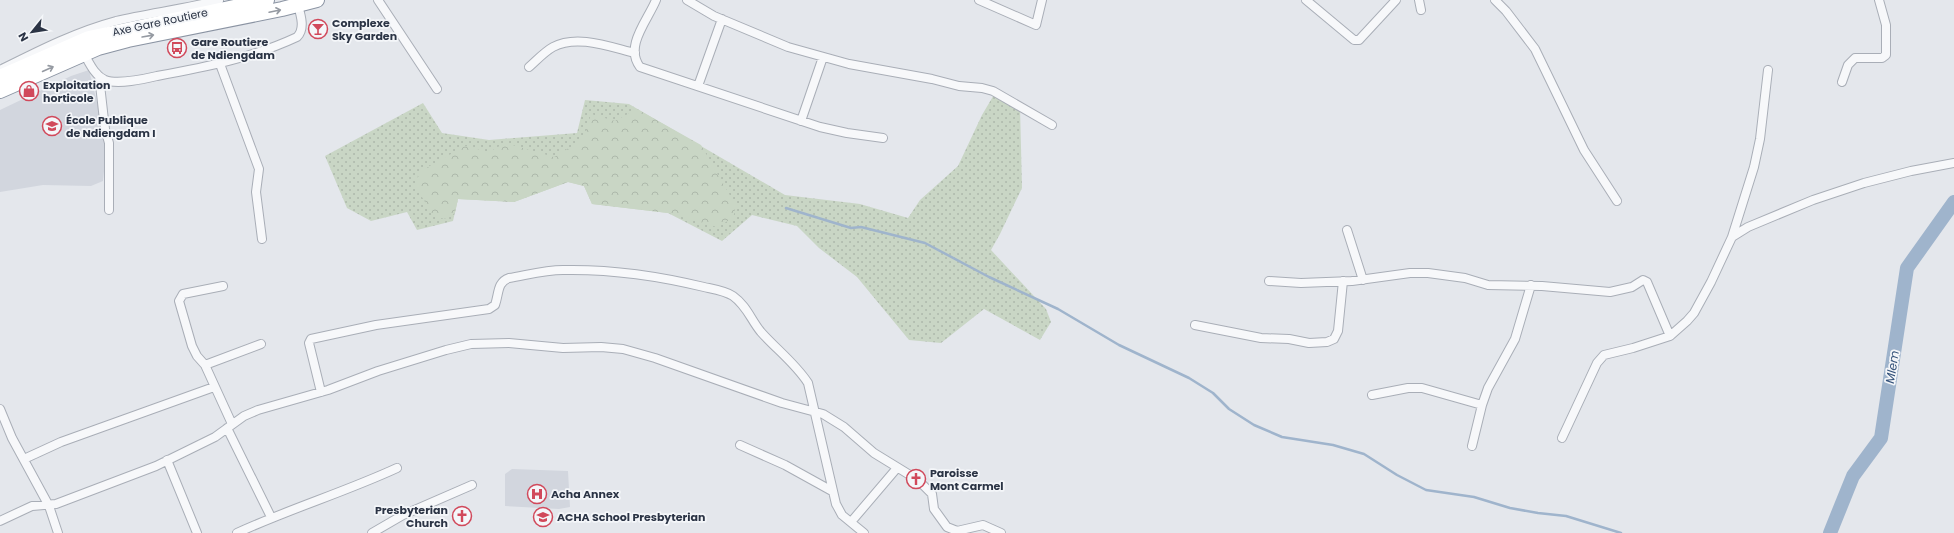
<svg xmlns="http://www.w3.org/2000/svg" width="1954" height="533" font-family="Poppins,sans-serif">
<style>
.built{fill:#d2d6de}
.grass{fill:url(#grass-dots)}
.forest{fill:url(#forest-crowns)}
.lines{fill:none;stroke-linecap:round;stroke-linejoin:round}
.stream{stroke:#9fb4cc;stroke-width:2.5}
.river{stroke:#9fb4cc;stroke-width:14}
.street-casing{stroke:#a9aeb7;stroke-width:10}
.highway-casing{stroke:#8b94a3;stroke-width:16}
.street{stroke:#f7f8fa;stroke-width:8}
.highway{stroke:#fff;stroke-width:14}
.oneway{stroke:#959aa2}
.labels{text-anchor:middle;dominant-baseline:central;stroke-width:3.5;stroke-linejoin:round;paint-order:stroke}
.street-label{font-size:11px;fill:#2b3445;stroke:#f4f6f9}
.poi-label{font-size:11px;font-weight:bold;fill:#2b3445;stroke:#f4f6f9;text-anchor:start}
.water-label{font-size:12px;font-style:italic;fill:#34527a;stroke:#f4f6f9}
</style>
<defs>
<pattern id="grass-dots" width="8" height="8" patternUnits="userSpaceOnUse"><rect width="8" height="8" fill="#c9d6c5"/><path d="M2 2h.1M6 6h.1" fill="none" stroke="#adb8ab" stroke-width="1.8" stroke-linecap="round"/></pattern>
<pattern id="forest-crowns" width="20" height="18" patternUnits="userSpaceOnUse"><rect width="20" height="18" fill="#c9d6c5"/><path d="M2 6a3 3 0 1 1 6 0M12 15a3 3 0 1 1 6 0" fill="none" stroke="#adb8ab"/></pattern>
</defs>
<rect width="100%" height="100%" fill="#e4e7ec"/>
<path class="built" d="M89,70L107,142L103,181L91,186L43,185L0,192V110L71,76Z
M512,469L568,471L570,507L559,509L505,506V474Z"/>
<path class="grass" d="M995,93L1020,107L1022,188L1000,234L991,250L1046,309L1051,322L1040,340L984,309L941,343L909,340L857,277L819,248L797,226L752,215L722,241L668,213L592,204L584,186L568,182L514,202L458,199L453,221L417,230L407,212L371,221L347,208L325,156L423,103L442,133L489,140L577,133L585,100L629,104L785,195L860,204L908,218L920,200L958,166L982,115Z"/>
<path class="forest" d="M637,109L701,145L736,206L733,218L717,227L668,213L592,204L584,186L568,182L514,202L458,199L455,213L445,219L433,216L415,185L419,172L465,146L489,152L505,143L554,157L584,139L591,114L615,121Z"/>
<g class="lines">
<path class="stream" d="M786,208L851,228L861,227L925,243L989,277L1058,309L1119,345L1189,378L1213,393L1229,409L1254,425L1282,437L1333,445L1364,454L1397,475L1426,490L1474,497L1510,508L1538,513L1566,516L1621,533"/>
<path class="river" d="M1830,533L1853,476L1881,438L1907,268L1954,202"/>
<g class="street-casing">
<path id="street" d="M378,0L437,89
M656,0C648,20 624,46 640,67L820,127L847,133L883,138
M687,0L714,16L788,47L849,64L932,79L959,86L982,88L993,91L1052,125
M979,0L1036,25L1042,0
M1306,0L1354,40H1359L1396,0
M1419,0L1421,10
M1495,0L1506,11L1535,49L1584,150L1617,201
M83,52C89,62 94,75 105,80C118,85 144,79 157,76C206,67 252,58 297,37C306,28 300,13 297,2
M220,64L259,169L256,192L262,239
M529,67C536,61 544,52 553,47C577,34 610,47 635,53
M0,70C38,51 75,32 116,21C150,13 185,9 219,0
M99,76L105,129L109,143V210
M1842,82L1848,65L1855,58H1882L1886,55V25L1879,0
M698,86L722,19
M801,121L823,57
M1347,230L1363,280
M1732,237L1754,167L1760,139L1768,70
M1269,281L1301,283L1352,281L1410,273H1428L1465,278L1488,285L1542,286L1610,292L1632,287L1643,280L1647,282L1670,336
M223,286L183,294L179,301L192,346L197,356L205,365L232,424
M1195,325L1261,338L1289,339L1309,343L1327,342L1334,339L1338,331L1343,281
M205,365L261,344
M321,392L310,347L309,343L311,339L376,325L489,309L495,305C499,294 497,282 509,278C527,275 545,270 563,270C610,269 659,276 704,287C713,289 726,291 733,296C747,306 751,320 761,332C776,349 795,363 808,383L836,504L842,515L864,533
M1372,395L1408,388H1422L1482,405
M0,409L12,438L49,506L58,533
M227,428L271,517
M1562,438L1597,363L1604,355L1633,348L1670,336L1687,321L1694,313L1711,282L1732,237L1748,227L1813,200L1864,183L1911,171L1954,163
M740,445L785,465L832,491
M1472,446L1482,405L1488,388L1515,339L1531,285
M24,459L61,442L214,387
M167,460L197,533
M0,521L32,506L56,504L156,466L215,437L244,416L258,410L328,390L378,371L446,350L471,344L509,343L563,348L601,347L623,349L655,358L782,403L823,414L844,427L874,453L918,480L932,494L934,509L947,527L957,531L983,525L1001,533
M851,522L897,468
M237,533C289,509 345,492 397,468
M372,533L403,515L472,485"/>
</g>
<g class="highway-casing">
<path id="highway" d="M0,77L89,38L267,0
M0,91L98,48L128,40L282,9L317,0"/>
</g>
<use href="#street" class="street"/>
<use href="#highway" class="highway"/>
</g>
<defs><path id="oneway-shaft" d="M-6 0H5M1.5-3L5.5 0L1.5 3" fill="none" stroke-width="1.6" stroke-linecap="round" stroke-linejoin="round"/></defs>
<g class="oneway">
<use href="#oneway-shaft" transform="translate(275 11) rotate(-12)"/>
<use href="#oneway-shaft" transform="translate(148 36) rotate(-10)"/>
<use href="#oneway-shaft" transform="translate(48 69) rotate(-24)"/>
</g>
<defs>
<g id="bar-ring" transform="scale(1)"><circle r="9.5" fill="#f4f6f9" stroke="#d1495b" stroke-width="1.5"/><path d="M-6-5H6L.8 .8V4.5H3.5V6h-7V4.5H-.8V.8Z" fill="#d1495b"/></g>
<g id="bus-ring" transform="scale(1)"><circle r="9.5" fill="#f4f6f9" stroke="#d1495b" stroke-width="1.5"/><path d="M-5-6H5V4H4V6H2V4H-2V6H-4V4H-5ZM-3.5-4V0h7V-4ZM-3.5 1.2v1.5H-2V1.2ZM2 1.2v1.5H3.5V1.2Z" fill="#d1495b"/></g>
<g id="shop-ring" transform="scale(1)"><circle r="9.5" fill="#f4f6f9" stroke="#d1495b" stroke-width="1.5"/><path d="M-5-2.5h2.3a2.7 3.5 0 0 1 5.4 0H5L5.5 6h-11ZM-1.5-2.5h3a1.5 2.3 0 0 0-3 0Z" fill="#d1495b"/></g>
<g id="school-ring" transform="scale(1)"><circle r="9.5" fill="#f4f6f9" stroke="#d1495b" stroke-width="1.5"/><path d="M0-5L7-2L0 1L-7-2ZM-4 1L0 2.5L4 1V4Q0 6-4 4Z" fill="#d1495b"/></g>
<g id="church-ring" transform="scale(1)"><circle r="9.5" fill="#f4f6f9" stroke="#d1495b" stroke-width="1.5"/><path d="M-1.2-6h2.4v3.5h3.3v2.4h-3.3V6h-2.4V-.1h-3.3v-2.4h3.3Z" fill="#d1495b"/></g>
<g id="hospital-ring" transform="scale(1)"><circle r="9.5" fill="#f4f6f9" stroke="#d1495b" stroke-width="1.5"/><path d="M-5-5h3v3.5h4V-5h3V5h-3V1.5h-4V5h-3Z" fill="#d1495b"/></g>
</defs>
<g fill-rule="evenodd">
<use href="#bar-ring" x="318" y="29"/>
<use href="#bus-ring" x="177" y="48"/>
<use href="#shop-ring" x="29" y="91"/>
<use href="#school-ring" x="52" y="126"/>
<use href="#church-ring" x="916" y="479"/>
<use href="#hospital-ring" x="537" y="494"/>
<use href="#church-ring" x="462" y="516"/>
<use href="#school-ring" x="543" y="517"/>
</g>
<g class="labels">
<g class="street-label">
<text transform="translate(160 22) rotate(-12)">Axe Gare Routiere</text>
</g>
<g class="poi-label">
<text x="332" y="23">Complexe<tspan x="332" dy="13">Sky Garden</tspan></text>
<text x="191" y="42">Gare Routiere<tspan x="191" dy="13">de Ndiengdam</tspan></text>
<text x="43" y="85">Exploitation<tspan x="43" dy="13">horticole</tspan></text>
<text x="66" y="120">École Publique<tspan x="66" dy="13">de Ndiengdam I</tspan></text>
<text x="930" y="473">Paroisse<tspan x="930" dy="13">Mont Carmel</tspan></text>
<text x="551" y="494">Acha Annex</text>
<text x="448" y="510" text-anchor="end">Presbyterian<tspan x="448" dy="13">Church</tspan></text>
<text x="557" y="517">ACHA School Presbyterian</text>
</g>
<g class="water-label">
<text transform="translate(1892 367) rotate(-81)">Mlem</text>
</g>
</g>
<g transform="translate(32 32) rotate(240)" stroke="#f4f6f9" stroke-width="3" paint-order="stroke">
<path d="M0-3L7 15L0 10L-7 15Z" fill="#2b3445"/>
<text y="-6" font-size="11" font-weight="bold" text-anchor="middle" fill="#2b3445">N</text>
</g>
</svg>
